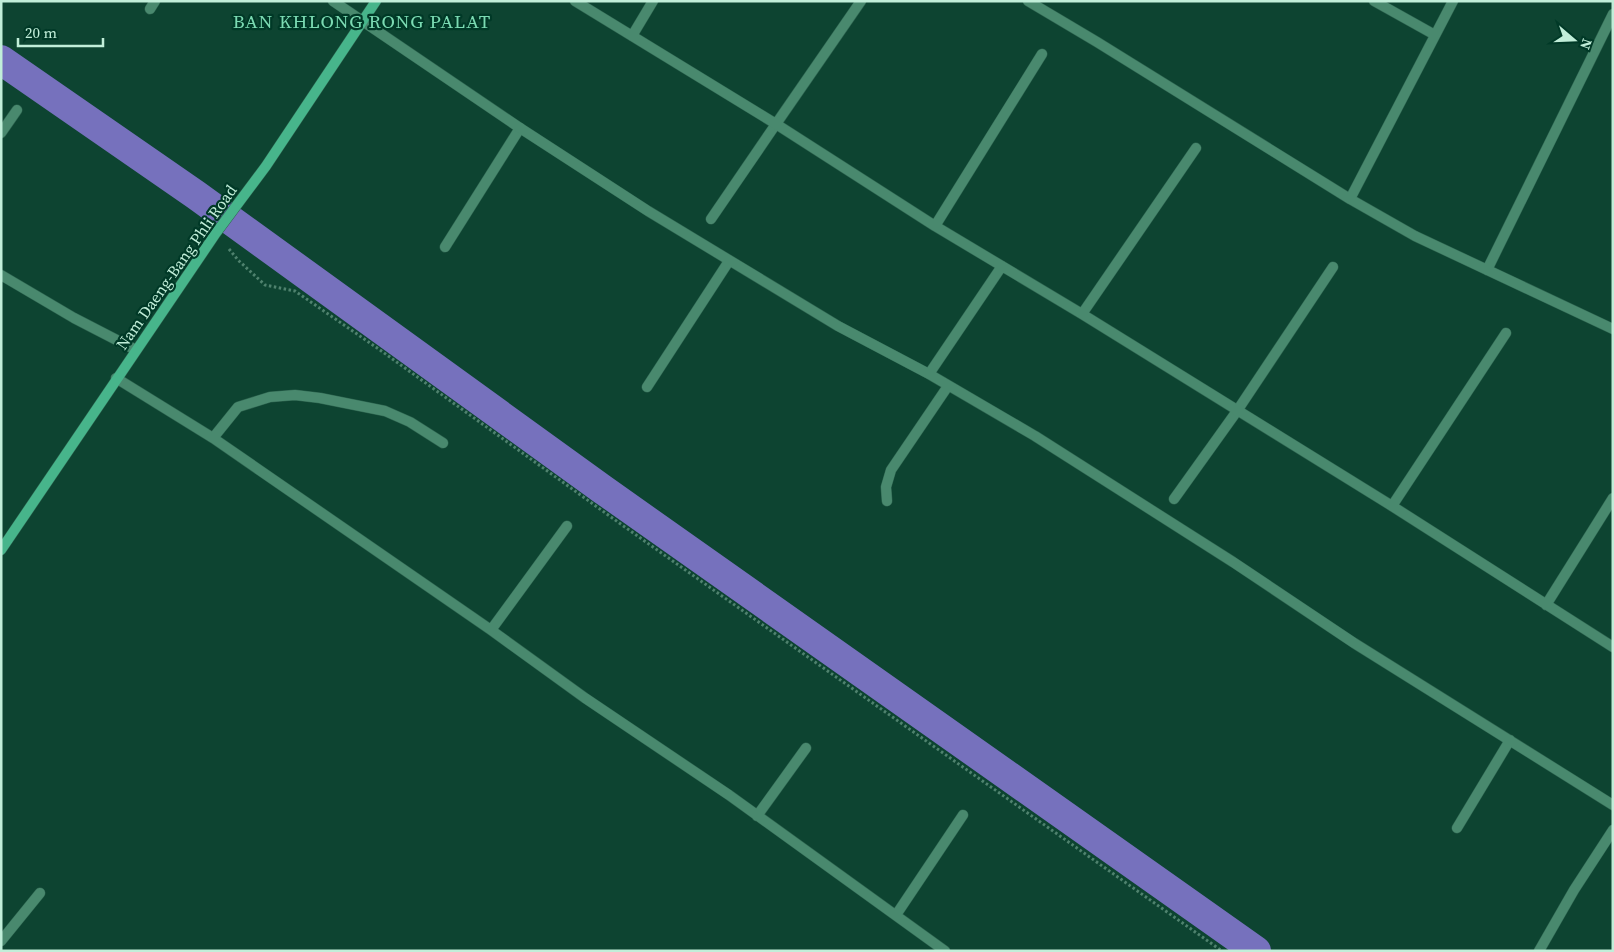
<svg xmlns="http://www.w3.org/2000/svg" width="1614" height="952" font-family="'Source Serif 4',serif">
<style>
.lines{fill:none;stroke-linecap:round;stroke-linejoin:round}
.canal{stroke:#7671bd;stroke-width:30}
.lane-casing{stroke:#2d634f;stroke-width:11}
.street-casing{stroke:#2d634f;stroke-width:11}
.secondary-casing{stroke:#2d634f;stroke-width:11}
.path{stroke:#4f826e;stroke-width:3;stroke-dasharray:2.5 2.5;stroke-linecap:butt}
.lane{stroke:#49896e;stroke-width:10}
.street{stroke:#49896e;stroke-width:10}
.secondary{stroke:#47b58b;stroke-width:10}
.labels{text-anchor:middle;dominant-baseline:central;stroke-width:4.5;stroke-linejoin:round;paint-order:stroke}
.street-label{font-size:16px;fill:#c1eed9;stroke:#003927}
.quarter-label{font-size:19px;letter-spacing:1px;fill:#7bdbb3;stroke:#003927}
</style>
<rect width="100%" height="100%" fill="#0d4431"/>
<g class="lines">
<path class="canal" d="M1,60L196,195L602,489L1256,951"/>
<g class="lane-casing">
<path id="lane" d="M1028,1L1097,42L1350,199L1415,236L1613,329
M1374,1L1435,35
M1350,199L1453,1
M711,219L776,124
M445,247L520,128
M1487,270L1613,14
M116,378L213,438L491,630L585,698L729,795L945,951
M213,438L238,407L270,397L295,395L320,398L385,411L410,422L443,443
M1174,499L1237,411
M491,630L567,526
M757,816L806,748
M896,915L963,815
M1,941L40,893"/>
</g>
<g class="street-casing">
<path id="street" d="M333,1L520,128L648,211L838,326L929,374L1035,436L1233,562L1354,643L1613,805
M575,1L776,124L935,226L1082,314L1392,506L1613,647
M150,9L155,1
M632,36L653,1
M776,124L861,1
M1,133L17,110
M935,226L1042,54
M1,275L74,318L136,350
M1082,314L1196,148
M929,374L1002,266
M647,387L729,261
M1237,411L1333,267
M887,501L886,487L891,470L948,386
M1392,506L1506,333
M1546,605L1613,498
M1457,828L1510,740
M1539,951L1574,890L1613,830"/>
</g>
<g class="secondary-casing">
<path id="secondary" d="M1,550L216,233L266,166L376,1"/>
</g>
<path class="path" d="M229,249L238,260L265,285L295,291L380,350L622,525L1222,951"/>
<use href="#lane" class="lane"/>
<use href="#street" class="street"/>
<use href="#secondary" class="secondary"/>
</g>
<g class="labels">
<g class="street-label">
<text transform="translate(176 267) rotate(-55)">Nam Daeng-Bang Phli Road</text>
</g>
<g class="quarter-label">
<text x="362" y="21">BAN KHLONG RONG PALAT</text>
</g>
</g>
<rect width="1614" height="952" fill="none" stroke="#c1eed9" stroke-width="5"/>
<g transform="translate(1574 40) rotate(109)" stroke="#003927" stroke-width="4" paint-order="stroke">
<path d="M0-4L9 19L0 12L-9 19Z" fill="#c1eed9"/>
<text y="-8" font-size="14" font-weight="bold" text-anchor="middle" fill="#c1eed9">N</text>
</g>
<path d="M18 38v8h85v-8" fill="none" stroke="#c1eed9" stroke-width="2.5"/>
<text x="25" y="38" font-size="15" fill="#c1eed9" stroke="#003927" stroke-width="4" paint-order="stroke">20 m</text>
</svg>
